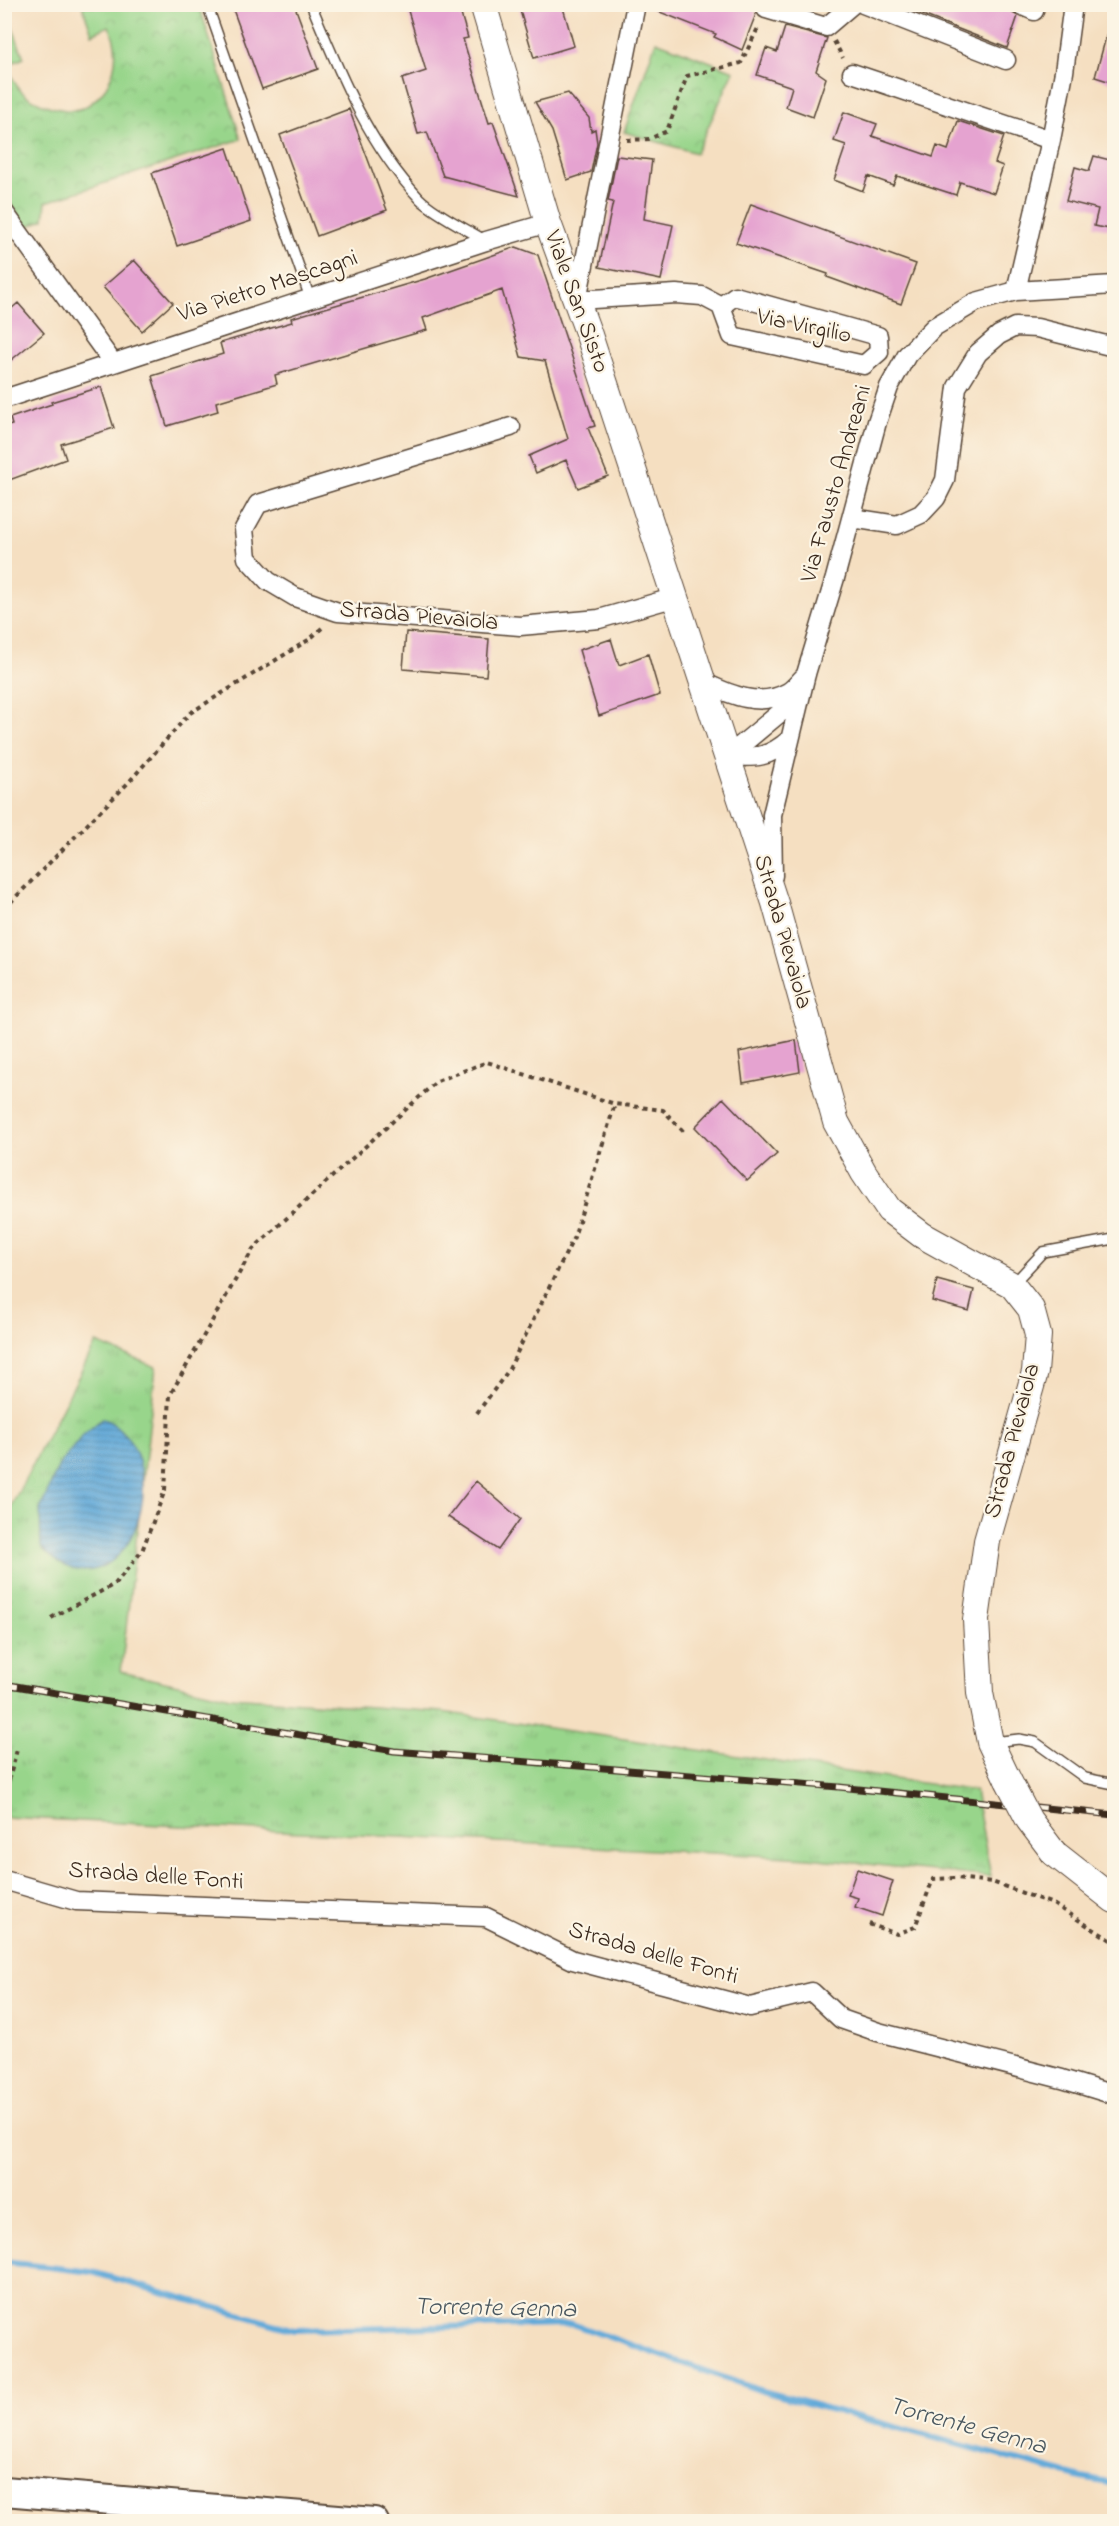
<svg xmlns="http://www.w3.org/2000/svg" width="1119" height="2526" font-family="'Indie Flower',sans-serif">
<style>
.grass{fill:url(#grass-tufts);stroke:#6a8054;stroke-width:1.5}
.park{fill:url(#park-crowns);stroke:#6a8054;stroke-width:1.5}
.water{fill:url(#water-rules);stroke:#4f6a7c;stroke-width:1.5}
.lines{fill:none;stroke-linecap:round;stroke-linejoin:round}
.stream{stroke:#63aad9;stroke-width:6}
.building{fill:#e5a3d0}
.lane-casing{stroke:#574536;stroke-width:12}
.street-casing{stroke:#574536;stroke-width:21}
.secondary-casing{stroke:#574536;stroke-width:28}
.primary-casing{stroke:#574536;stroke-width:32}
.path{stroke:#574536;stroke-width:4;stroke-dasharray:4.5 4.5;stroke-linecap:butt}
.lane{stroke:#fff;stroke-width:9}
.street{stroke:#fff;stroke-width:18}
.secondary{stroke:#fff;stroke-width:26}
.primary{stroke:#fff;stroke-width:28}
.rail-casing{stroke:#3b2a1e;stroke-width:7}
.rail{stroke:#fcf5e5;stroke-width:4.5;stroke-dasharray:14;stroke-linecap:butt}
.secondary-bridge-casing{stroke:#574536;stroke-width:28;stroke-linecap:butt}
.secondary-bridge{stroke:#fff;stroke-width:26}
.labels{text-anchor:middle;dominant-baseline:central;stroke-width:4.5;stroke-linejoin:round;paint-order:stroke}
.street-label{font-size:24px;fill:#3b2a1e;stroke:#fcf5e5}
.water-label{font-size:26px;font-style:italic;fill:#49575f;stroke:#fcf5e5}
</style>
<defs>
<pattern id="grass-tufts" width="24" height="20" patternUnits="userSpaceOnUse" patternTransform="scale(1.5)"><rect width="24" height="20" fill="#98d58b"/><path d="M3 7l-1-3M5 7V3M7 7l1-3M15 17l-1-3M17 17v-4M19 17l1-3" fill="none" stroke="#84b778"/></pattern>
<pattern id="park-crowns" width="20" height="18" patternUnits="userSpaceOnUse" patternTransform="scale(1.5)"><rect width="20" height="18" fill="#98d58b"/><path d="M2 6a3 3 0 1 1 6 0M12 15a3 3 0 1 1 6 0" fill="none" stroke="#84b778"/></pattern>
<pattern id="water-rules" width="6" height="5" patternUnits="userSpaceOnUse" patternTransform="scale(1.5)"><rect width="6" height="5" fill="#63aad9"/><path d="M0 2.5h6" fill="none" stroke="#538baf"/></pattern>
</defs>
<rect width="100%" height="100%" fill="#fcf5e5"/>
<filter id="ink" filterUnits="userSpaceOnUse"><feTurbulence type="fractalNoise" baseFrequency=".0167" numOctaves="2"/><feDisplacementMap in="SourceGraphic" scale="12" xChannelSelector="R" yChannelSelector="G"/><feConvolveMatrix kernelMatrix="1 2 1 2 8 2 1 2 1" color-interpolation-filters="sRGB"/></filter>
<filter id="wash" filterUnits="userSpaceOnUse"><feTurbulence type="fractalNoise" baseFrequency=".008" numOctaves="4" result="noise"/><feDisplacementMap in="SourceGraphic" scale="24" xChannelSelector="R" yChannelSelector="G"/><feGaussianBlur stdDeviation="1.35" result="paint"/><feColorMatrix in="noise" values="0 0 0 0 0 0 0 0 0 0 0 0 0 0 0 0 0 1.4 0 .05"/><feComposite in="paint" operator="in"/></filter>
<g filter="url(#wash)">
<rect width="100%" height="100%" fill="#f5dfc1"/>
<path class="grass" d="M96,1343L156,1367L121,1672L230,1697L442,1712L975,1791L991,1877L809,1858L5,1817L4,1520Z"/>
<path class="park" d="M4,5L24,58L7,65C11,73 14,84 20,90C32,103 68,116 85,107C114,90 123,55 109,26L92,34L82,5H199L241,139L46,202L44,219L27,227L5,196Z
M656,41L734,71L696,153L624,132Z"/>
<path class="water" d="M103,1418C189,1460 121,1633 41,1547L40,1510L59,1465L82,1436Z"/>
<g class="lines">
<path class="stream" d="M4,2262L92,2272L294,2330L572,2324L759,2390L1082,2478L1114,2484"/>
</g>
<g id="blocks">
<path class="building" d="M231,4H294L318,69L262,89Z
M406,4H458L468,38L463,39L489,123L493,122L519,196L443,176L427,132L418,134L402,79L426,71Z
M518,4H562L574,46L534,58Z
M647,4H744L755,10L756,14L742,50L714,37L716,34L647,7Z
M895,4H1006L1009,11L1018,16L1007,48Z
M1109,26H1114V83L1095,77Z
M785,27L827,38L816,71L826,78L813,117L786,107L792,87L757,75L766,48L777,52Z
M568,93L589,118L591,131L595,129L597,143L591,172L567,180L552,131L535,102Z
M349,109L387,210L317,236L280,135Z
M844,112L877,124L872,136L933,157L937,146L948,150L958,121L1004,136L995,163L1003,166L994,193L960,182L956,195L897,176L893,185L868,176L863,191L834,180L846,145L834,141Z
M227,148L251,221L177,246L152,173Z
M617,156L652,160L644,219L673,225L661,280L599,267L613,202L608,201Z
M1094,156L1114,161V230L1094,226L1098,209L1066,201L1075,167L1089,171Z
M751,204L916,264L901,304L827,277L828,274L736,243Z
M516,247L538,255L595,426L588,428L608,476L578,488L566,460L536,473L529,456L568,439L545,361L521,357L502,290L423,318L427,330L275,375L277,384L216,402L218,411L167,426L152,376L223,354L220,343L292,322L291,318L425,279Z
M134,260L173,303L142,331L103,287Z
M18,303L44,333L4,366V315Z
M101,387L114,428L61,444L66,459L4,482V427L12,425L10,418L52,404L51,402Z
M406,632L489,639L486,676L403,669Z
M611,639L619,665L648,654L660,695L599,716L579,650Z
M796,1040L800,1072L743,1083L739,1052Z
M723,1098L777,1154L747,1181L695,1127Z
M937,1280L974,1290L969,1311L932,1301Z
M476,1481L520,1519L498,1550L448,1517Z
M857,1869L893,1881L882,1916L855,1907L858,1898L848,1895Z"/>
</g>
</g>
<g filter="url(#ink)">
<use href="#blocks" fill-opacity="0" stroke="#574536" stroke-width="1.5"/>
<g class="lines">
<g class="lane-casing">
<path id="lane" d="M207,4L310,298
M311,4C340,74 368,144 420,199C434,213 468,230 486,241
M1014,1283L1043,1252L1114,1239
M993,1742L1019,1739L1035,1742L1085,1778L1114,1784"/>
</g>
<g class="street-casing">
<path id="street" d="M636,4L577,300L676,294L702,296L721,306L732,336L864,365L879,352L878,336L735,296L721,306
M768,4L766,9L826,27L853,4
M863,4L1006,60
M1018,4L1034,11
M852,73L1051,140
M4,212L113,363
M1016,291L1051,140L1064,72L1073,4
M4,399L486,241L548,223
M511,427L258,504L244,529L247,558L268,581L295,597L338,612L520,626L599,619L676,597
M852,518L897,525L921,514L936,498L945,480L957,387L978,353L999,335L1015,327L1037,328L1114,347
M705,683C731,695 760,708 788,692C795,688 800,680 806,675
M728,756L781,712L790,692
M728,756C756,758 769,758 790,739
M773,876L772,815L806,674L835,578L877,422L889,387L907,355L934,327L976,302L1016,291L1114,285
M4,1880L76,1901L486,1917L573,1960L750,2007L812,1992L841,2019L878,2032L1062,2079L1114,2095"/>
</g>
<g class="secondary-casing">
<path id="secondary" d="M483,4L548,223L589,335L775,903L836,1122L864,1173L889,1210L922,1235L1012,1285L1031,1309L1038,1335L1035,1372L987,1541L976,1620L980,1693L990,1742L1008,1780
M1054,1853L1114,1900"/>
</g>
<g class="primary-casing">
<path id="primary" d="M4,2491L374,2522"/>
</g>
<path class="path" d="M834,41L843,58
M627,140L649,139L667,131L687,76L741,63L759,26
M4,909L128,783L190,713L310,639L323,627
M477,1413L508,1371L574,1237L615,1104
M51,1618L115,1584L142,1551L165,1490L170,1395L253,1249L437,1081L487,1062L615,1104L663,1110L684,1132
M4,1798L18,1746
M869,1924L897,1934L915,1927L933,1879L956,1878L992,1882L1053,1904L1114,1942"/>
<use href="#lane" class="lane"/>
<use href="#street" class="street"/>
<use href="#secondary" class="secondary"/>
<use href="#primary" class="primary"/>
<g class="rail-casing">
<path id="rail" d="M4,1684L394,1751L839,1787L1114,1815"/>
</g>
<use href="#rail" class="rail"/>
<g class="secondary-bridge-casing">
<path id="secondary-bridge" d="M1008,1780L1029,1820L1054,1853"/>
</g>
<use href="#secondary-bridge" class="secondary-bridge"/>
</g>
</g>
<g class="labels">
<g class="street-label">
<text transform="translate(268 287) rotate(-18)">Via Pietro Mascagni</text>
<text transform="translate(576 302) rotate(70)">Viale San Sisto</text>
<text transform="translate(804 327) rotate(12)">Via Virgilio</text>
<text transform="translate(837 484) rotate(-74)">Via Fausto Andreani</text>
<text transform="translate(419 617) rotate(5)">Strada Pievaiola</text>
<text transform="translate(782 932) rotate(74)">Strada Pievaiola</text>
<text transform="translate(1013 1441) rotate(-75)">Strada Pievaiola</text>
<text transform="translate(156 1877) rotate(4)">Strada delle Fonti</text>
<text transform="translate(653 1954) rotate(16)">Strada delle Fonti</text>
</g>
<g class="water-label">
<text transform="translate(495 2309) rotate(1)">Torrente Genna</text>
<text transform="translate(967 2427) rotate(15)">Torrente Genna</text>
</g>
</g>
<rect width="1119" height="2526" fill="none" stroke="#fcf5e5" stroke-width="24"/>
</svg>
